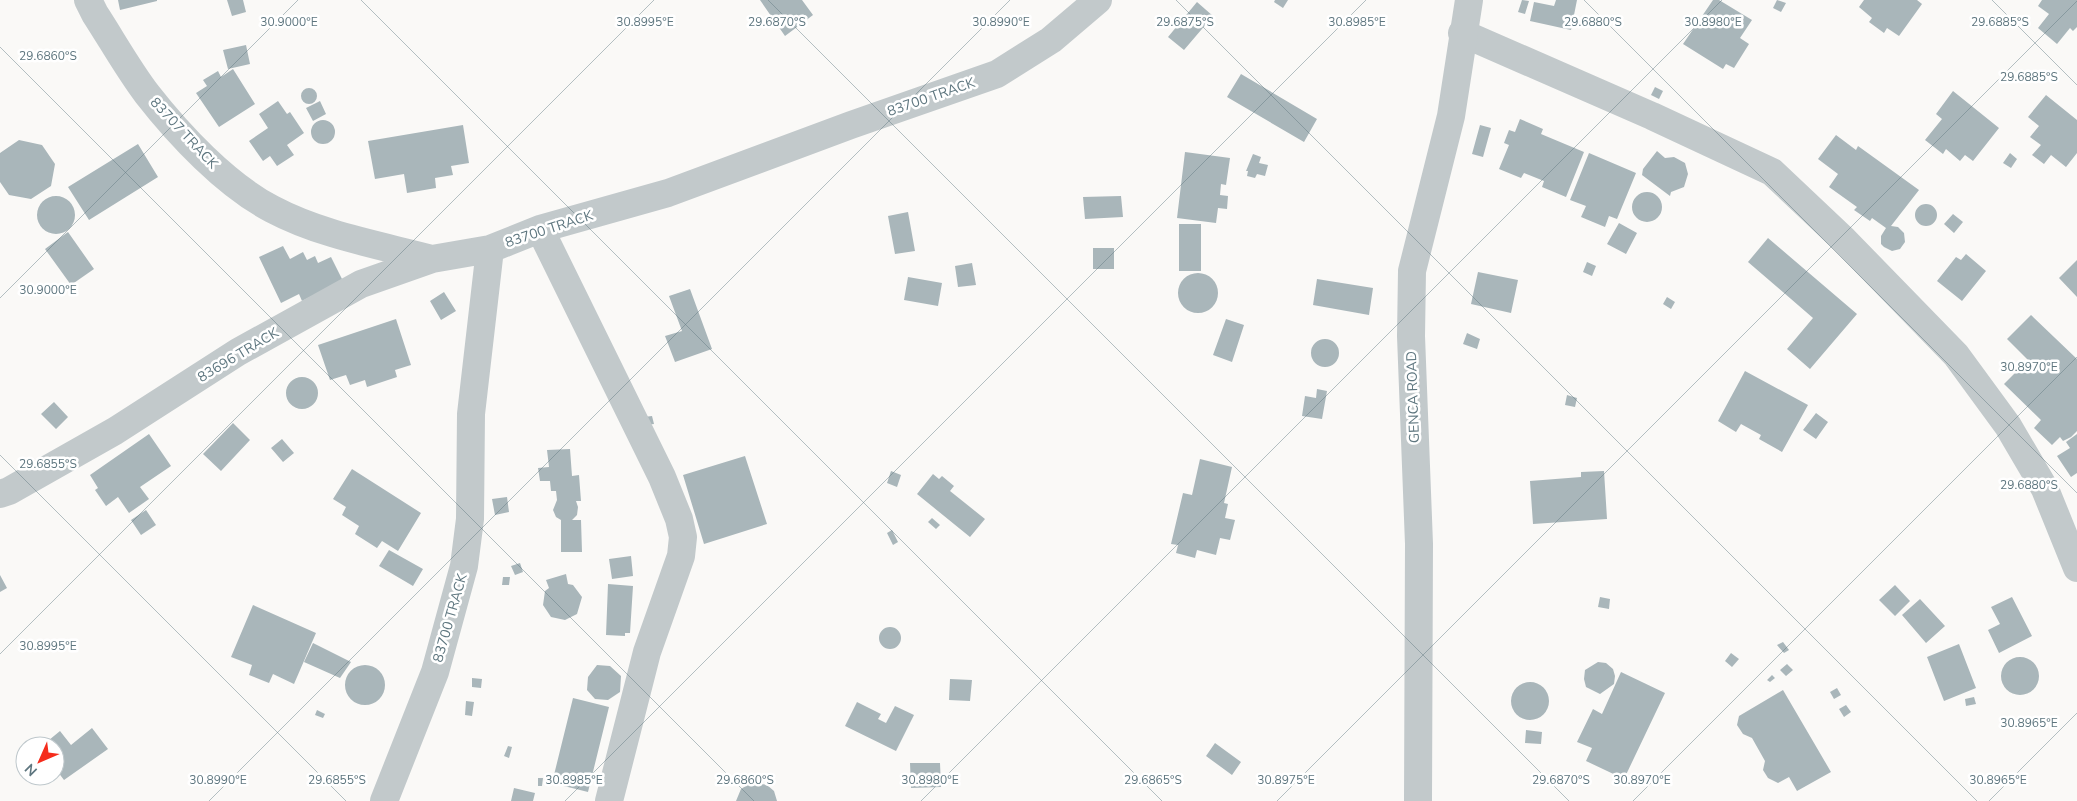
<svg xmlns="http://www.w3.org/2000/svg" width="2077" height="801" font-family="'Nunito Sans',sans-serif">
<style>
.building{fill:#a9b6ba}
.lines{fill:none;stroke-linecap:round;stroke-linejoin:round}
.minor{stroke:#c2c9cb;stroke-width:28}
.tertiary{stroke:#c2c9cb;stroke-width:28}
.ticks{fill:none;stroke:#5e767f;stroke-width:1;stroke-opacity:0.45}
.labels{text-anchor:middle;dominant-baseline:central;stroke-width:5;stroke-linejoin:round;paint-order:stroke}
.street-label{font-size:14px;fill:#5e767f;stroke:#fff}
.ticks-label{font-size:12px;text-anchor:middle;fill:#5e767f;stroke:#fff;stroke-width:5;stroke-linejoin:round;paint-order:stroke}
</style>
<rect width="100%" height="100%" fill="#faf9f7"/>
<path class="building" d="M118,0H157V1L120,10Z
M227,0H243L246,12L232,16Z
M760,0H802L813,15L785,36Z
M1275,0H1288L1283,8L1274,2Z
M1522,0L1529,1L1525,14L1518,12Z
M1556,0H1577L1571,30L1530,21L1534,2L1554,6Z
M1713,0H1719L1752,20L1740,38L1749,44L1734,68L1726,64L1723,69L1683,44Z
M1777,0L1786,3L1781,12L1773,8Z
M1864,0H1917L1922,4L1899,36L1887,28L1884,33L1869,22L1872,18L1859,7Z
M2042,0H2077V27L2073,31L2070,28L2057,44L2038,28L2049,14L2038,6Z
M1197,2L1213,16L1184,50L1168,37Z
M246,45L250,64L228,69L223,50Z
M233,69L255,104L219,127L196,93L207,86L203,80L218,71L221,77Z
M1241,74L1317,119L1304,142L1227,97Z
M1655,87L1663,91L1659,99L1651,95Z
M301 96a8 8 0 1 1 16 0a8 8 0 1 1-16 0Z
M1953,91L1999,128L1973,161L1965,155L1960,161L1946,149L1943,154L1925,140L1942,119L1936,114Z
M2046,95L2077,120V153L2066,167L2051,155L2044,164L2032,155L2041,145L2030,137L2039,126L2028,117Z
M278,101L287,114L290,112L304,133L287,145L294,155L277,166L270,156L263,161L249,141L268,128L259,114Z
M320,101L326,114L313,121L306,108Z
M1520,119L1543,129L1541,134L1584,152L1566,197L1542,187L1544,181L1524,173L1521,178L1499,169L1509,145L1504,143L1509,130L1515,132Z
M311 132a12 12 0 1 1 24 0a12 12 0 1 1-24 0Z
M463,125L469,163L451,166L453,175L435,178L436,188L407,193L404,174L375,179L368,141Z
M1480,125L1491,128L1483,157L1472,154Z
M1836,135L1856,150L1858,146L1919,190L1891,226L1898,227L1904,233L1905,242L1900,249L1892,251L1884,247L1881,244V236L1886,228L1872,218L1870,221L1854,210L1857,207L1829,187L1838,174L1818,159Z
M19,140L42,145L55,164L51,186L31,199L9,195L0,182V153Z
M138,144L158,177L89,220L68,187Z
M1657,151L1665,158L1674,157L1685,163L1688,174L1684,187L1671,192L1670,196L1642,175L1643,169Z
M1185,152L1230,158L1226,185L1221,184L1220,195L1228,196L1227,209L1218,208L1216,223L1177,218Z
M1589,153L1636,173L1617,219L1609,216L1605,227L1581,217L1586,206L1570,200Z
M2010,153L2017,159L2011,168L2003,163Z
M1253,154L1261,157L1259,163L1268,165L1265,176L1257,174L1255,178L1247,176L1248,171H1246Z
M1632 207a15 15 0 1 1 30 0a15 15 0 1 1-30 0Z
M37 215a19 19 0 1 1 38 0a19 19 0 1 1-38 0Z
M1121,196L1123,217L1085,219L1083,197Z
M1915 215a11 11 0 1 1 22 0a11 11 0 1 1-22 0Z
M908,212L915,251L895,254L888,216Z
M1953,214L1963,222L1954,233L1944,224Z
M1619,223L1637,233L1626,254L1607,244Z
M1179,224H1201V271H1179Z
M68,232L94,269L71,285L45,249Z
M1768,238L1857,314L1810,369L1787,349L1813,318L1748,262Z
M283,246L290,259L303,252L307,260L315,256L318,263L331,257L343,281L302,301L299,294L281,303L259,257Z
M1093,248H1114V269H1093Z
M1966,254L1986,271L1962,301L1937,281L1956,257L1961,260Z
M2077,260V297L2059,278Z
M1587,262L1596,266L1592,276L1583,272Z
M972,263L976,285L958,287L955,266Z
M1478,272L1518,280L1511,313L1471,304Z
M1178 293a20 20 0 1 1 40 0a20 20 0 1 1-40 0Z
M908,277L942,283L938,306L904,300Z
M1317,279L1373,288L1369,315L1313,305Z
M690,289L712,349L675,362L665,336L682,331L669,296Z
M444,292L456,311L441,320L430,301Z
M1667,297L1675,302L1671,309L1663,304Z
M2031,315L2077,359V431L2071,437L2063,441L2060,437L2052,445L2034,428L2041,420L2004,384L2028,360L2007,339Z
M396,319L411,365L395,370L397,377L367,387L365,380L350,385L346,375L330,380L318,345Z
M1226,319L1244,325L1232,362L1213,355Z
M1467,333L1480,339L1477,349L1463,344Z
M1311 353a14 14 0 1 1 28 0a14 14 0 1 1-28 0Z
M1745,371L1808,405L1782,452L1759,439L1761,435L1741,424L1736,432L1718,421Z
M286 393a16 16 0 1 1 32 0a16 16 0 1 1-32 0Z
M1317,389L1327,391L1322,419L1302,416L1305,396L1316,398Z
M1567,395L1577,398L1575,407L1565,405Z
M54,402L68,417L56,429L41,414Z
M1816,413L1828,422L1816,439L1803,430Z
M652,416L654,424L646,425L644,417Z
M233,423L250,440L221,471L203,454Z
M149,434L171,466L140,487L149,499L129,513L118,497L106,506L95,490L98,488L90,475Z
M2077,434V473L2071,477L2057,456L2070,448L2066,442Z
M282,439L294,453L283,462L271,448Z
M570,449L572,476L579,475L581,501H576L578,507L577,515L572,520H581L582,552H561V520L556,517L553,510L557,500L556,491H551L550,481H540L538,468L549,467L547,450Z
M745,456L767,524L704,544L683,475Z
M1200,459L1232,467L1224,503L1228,504L1225,518L1235,520L1230,540L1220,538L1216,555L1197,550L1195,558L1176,553L1178,545L1171,544L1183,493L1192,495Z
M352,469L421,513L398,551L382,541L377,548L355,534L359,526L342,515L346,507L333,499Z
M891,471L901,475L897,487L887,483Z
M1604,471L1607,519L1533,524L1530,481L1581,477V472Z
M933,474L939,479L942,476L954,486L950,491L985,519L970,537L917,494Z
M507,497L509,512L495,515L492,499Z
M146,510L156,525L141,535L131,520Z
M932,518L940,525L936,529L928,522Z
M892,530L898,542L893,545L887,533Z
M389,550L423,569L413,586L379,566Z
M631,556L633,576L612,579L609,559Z
M520,563L523,572L515,575L511,566Z
M566,574L568,584L573,585L582,597L577,614L565,620L551,617L543,605L545,591L549,588L546,580Z
M0,575L7,588L0,592Z
M503,577H510L509,585H502Z
M608,584L633,586L630,633H625V636L606,635Z
M1895,585L1910,601L1895,616L1879,600Z
M1600,597L1610,599L1609,609L1598,607Z
M2012,597L2032,636L1999,653L1988,630L2000,624L1991,607Z
M1920,599L1945,626L1926,643L1902,615Z
M253,605L316,633L294,684L273,674L269,683L249,675L252,665L231,657Z
M879 638a11 11 0 1 1 22 0a11 11 0 1 1-22 0Z
M1783,642L1789,650L1784,653L1777,645Z
M313,643L351,662L340,678L304,662Z
M1959,644L1976,688L1944,701L1927,657Z
M1731,653L1739,659L1732,667L1725,661Z
M2001 676a19 19 0 1 1 38 0a19 19 0 1 1-38 0Z
M1598,662L1606,663L1613,669L1615,676L1614,684L1600,694L1586,687L1584,679L1585,670Z
M1787,664L1793,670L1786,676L1780,670Z
M597,665L610,666L621,676L620,692L608,700L595,699L587,690L588,677Z
M345 685a20 20 0 1 1 40 0a20 20 0 1 1-40 0Z
M1621,672L1665,693L1624,779L1586,761L1592,748L1577,742L1593,709L1602,714Z
M1772,675L1775,678L1770,682L1767,680Z
M472,678L482,679L481,688L472,687Z
M950,679L972,680L970,701L949,700Z
M1511 701a19 19 0 1 1 38 0a19 19 0 1 1-38 0Z
M1837,688L1841,695L1834,699L1830,692Z
M1783,690L1831,772L1797,791L1789,777L1778,783L1768,778L1763,770L1765,761L1752,738L1743,734L1737,725L1739,716Z
M1974,697L1976,704L1966,706L1965,699Z
M573,698L609,707L588,792L552,783Z
M466,701L474,702L472,716L465,715Z
M857,702L881,714L878,719L886,723L895,706L914,715L896,751L845,726Z
M1846,705L1851,712L1844,717L1839,709Z
M317,710L325,714L323,718L315,715Z
M92,728L108,749L64,780L55,768V746L43,745L60,731L71,745Z
M1526,730L1542,732L1541,744L1525,743Z
M1215,743L1241,762L1232,775L1206,756Z
M508,746L512,747L509,758L504,756Z
M910,763H940L941,787L911,788Z
M538,778H543L542,786H538Z
M758,783L767,785L774,791L777,801H736L741,789L749,784Z
M514,788L535,793L533,801H511Z"/>
<g class="lines">
<path class="minor" d="M88,0L95,14C112,40 128,69 147,94C179,135 226,185 272,209C321,235 379,245 432,259
M1462,33L1652,116L1772,172L1844,240L1956,355L2008,426L2045,489L2077,568
M540,229L662,477L679,519L683,537L681,556L647,652L609,801
M0,494L9,491L115,431L238,352L361,284L432,259L490,249L540,229L668,193L851,125L997,74L1051,40L1098,0
M384,801L435,672L464,566L470,519L471,414L490,249"/>
<path class="tertiary" d="M1418,801L1419,544L1411,336L1412,271L1451,116L1469,0"/>
</g>
<path class="ticks" d="M361,0L1162,801M768,0L1569,801M1176,0L1977,801M1584,0L2077,493M1992,0L2077,85M0,47L754,801M0,298L298,0M0,455L346,801M0,654L654,0M209,801L1010,0M565,801L1366,0M921,801L1722,0M1277,801L2077,1M1633,801L2077,357M1989,801L2077,713"/>
<g class="labels">
<g class="street-label">
<text transform="translate(931 97) rotate(-19)">83700 TRACK</text>
<text transform="translate(184 133) rotate(47)">83707 TRACK</text>
<text transform="translate(549 229) rotate(-18)">83700 TRACK</text>
<text transform="translate(238 355) rotate(-31)">83696 TRACK</text>
<text transform="translate(1413 397) rotate(-92)">GENCA ROAD</text>
<text transform="translate(450 618) rotate(-74)">83700 TRACK</text>
</g>
</g>
<g class="ticks-label">
<text x="289" y="26">30.9000°E</text>
<text x="645" y="26">30.8995°E</text>
<text x="777" y="26">29.6870°S</text>
<text x="1001" y="26">30.8990°E</text>
<text x="1185" y="26">29.6875°S</text>
<text x="1357" y="26">30.8985°E</text>
<text x="1593" y="26">29.6880°S</text>
<text x="1713" y="26">30.8980°E</text>
<text x="2000" y="26">29.6885°S</text>
<text x="48" y="60">29.6860°S</text>
<text x="2029" y="81">29.6885°S</text>
<text x="48" y="294">30.9000°E</text>
<text x="2029" y="371">30.8970°E</text>
<text x="48" y="468">29.6855°S</text>
<text x="2029" y="489">29.6880°S</text>
<text x="48" y="650">30.8995°E</text>
<text x="2029" y="727">30.8965°E</text>
<text x="218" y="784">30.8990°E</text>
<text x="574" y="784">30.8985°E</text>
<text x="930" y="784">30.8980°E</text>
<text x="1286" y="784">30.8975°E</text>
<text x="1642" y="784">30.8970°E</text>
<text x="337" y="784">29.6855°S</text>
<text x="745" y="784">29.6860°S</text>
<text x="1153" y="784">29.6865°S</text>
<text x="1561" y="784">29.6870°S</text>
<text x="1998" y="784">30.8965°E</text>
</g>
<g transform="translate(40 761) rotate(225)"><circle r="24" fill="#ffffff" stroke="#bfc8cc"/>
<path d="M0-4L9 19L0 12L-9 19Z" fill="#f52c1c"/>
<text y="-8" font-size="14" font-weight="bold" text-anchor="middle" fill="#5e767f">N</text>
</g>
</svg>
